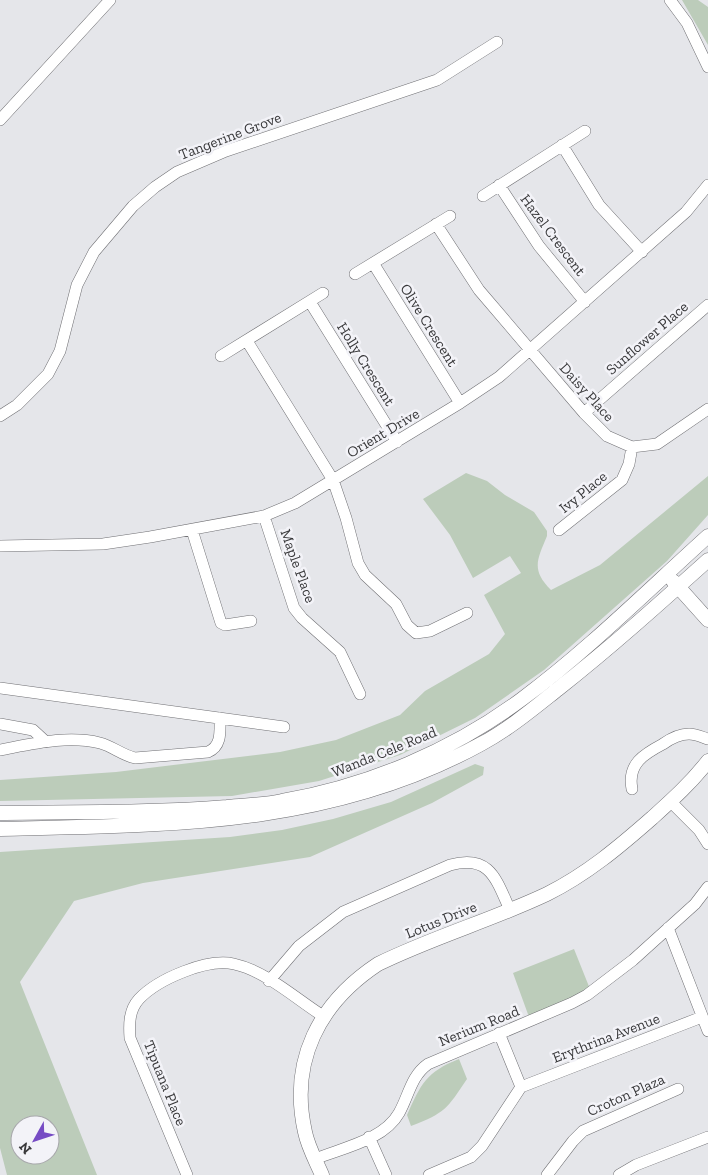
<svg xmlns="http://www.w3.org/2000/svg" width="708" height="1175" font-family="'Zilla Slab',serif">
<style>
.green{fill:#bcccba;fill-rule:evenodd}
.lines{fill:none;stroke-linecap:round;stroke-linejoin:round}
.minor-casing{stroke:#707074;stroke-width:12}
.tertiary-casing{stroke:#707074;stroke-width:15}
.minor{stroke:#fff;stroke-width:11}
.tertiary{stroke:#fff;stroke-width:14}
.labels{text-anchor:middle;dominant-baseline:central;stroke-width:5;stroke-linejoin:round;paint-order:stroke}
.street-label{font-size:15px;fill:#38383a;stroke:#f3f3f8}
</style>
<rect width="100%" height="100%" fill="#e5e6ea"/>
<path class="green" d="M682,0H698L708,7V45Z
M466,473L487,481L505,495L534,512L547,531V536C537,560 531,570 551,590L600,565L708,476V515L667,561L544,670L475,718L400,755L319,781L232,796L0,801V780L116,772L280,752L336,740L400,715L425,691L489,654L505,634L484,595L521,573L510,556L473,578L450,535L423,499Z
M475,764L484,767L483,775L432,803L310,857L143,883L74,901L20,982L97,1175H7L0,1148V852L230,837L282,830L333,819L391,802ZM20,1125H50V1155H20Z
M574,949L590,989L529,1017L513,973Z
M459,1059L467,1079C447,1109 445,1113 411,1126L407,1115C421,1084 426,1072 459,1059Z"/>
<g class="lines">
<g class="minor-casing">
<path id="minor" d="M670,0L687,23L708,67
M0,120L110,0
M562,145L599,205L642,252
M499,185L539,246L585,302
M483,196L585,131
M436,224L479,290L584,413L607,436L632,447L657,444L708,409
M373,263L460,403
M355,274L450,216
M310,302L397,442
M247,341L333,480L346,518L358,563L365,575L396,604L407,625L416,633L430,631L467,613
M221,356L323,293
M584,413L708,305
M0,416L17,405L48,374L60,351L77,285L94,252L133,206L155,187L177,172L226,151L437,80L497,42
M264,516L294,608L302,618L340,652L360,694
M192,530L221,623L225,625L251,621
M559,530L622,480L629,464L632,447
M0,546L103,544L150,537L264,516L295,503L460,403L499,377L686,212L708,185
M0,688L284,727
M0,724L33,730L46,742
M0,750C32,744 67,735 100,743C112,746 122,755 135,758L208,752C222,746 220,731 220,718
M632,789C627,764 644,754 663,744C670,739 680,734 689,734C696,734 702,737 708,739
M670,801L699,830L708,844
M668,928L708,1031
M269,981L299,946L343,912L450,865C490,854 496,879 510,910
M499,1033L521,1087
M369,1137L386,1175
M315,1159C342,1148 384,1140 399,1113C409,1095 411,1076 428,1064L572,1003L587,995L633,960L695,904L708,887
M187,1175L130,1038C129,1024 129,1010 139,999C158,979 207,958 234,964C266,971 296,999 323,1016
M429,1175L471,1157L482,1146L521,1087L702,1017
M547,1175L573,1141L583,1131L678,1089
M619,1175L636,1165L708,1137"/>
</g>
<g class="tertiary-casing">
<path id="tertiary" d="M673,581L708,620
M0,813C76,812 152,813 227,807C245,805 264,805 282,801C368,786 452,751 522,699C588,650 647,591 708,536
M0,829C167,825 330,827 481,744C509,729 534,708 558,689C610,648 659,604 708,560
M322,1175C316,1161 308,1147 305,1132C289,1061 319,1003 378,964C433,937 492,920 547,894C587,874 619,847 652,818C672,800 691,783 708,761"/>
</g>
<use href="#minor" class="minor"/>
<use href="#tertiary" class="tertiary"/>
</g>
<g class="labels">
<g class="street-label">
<text transform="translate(230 136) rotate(-21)">Tangerine Grove</text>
<text transform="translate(553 235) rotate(53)">Hazel Crescent</text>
<text transform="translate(429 325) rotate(58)">Olive Crescent</text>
<text transform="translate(647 338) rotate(-41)">Sunflower Place</text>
<text transform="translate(366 364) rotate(58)">Holly Crescent</text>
<text transform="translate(587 392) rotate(48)">Daisy Place</text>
<text transform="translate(383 433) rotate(-31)">Orient Drive</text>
<text transform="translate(583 492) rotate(-39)">Ivy Place</text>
<text transform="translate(298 566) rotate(70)">Maple Place</text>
<text transform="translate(384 752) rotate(-22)">Wanda Cele Road</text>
<text transform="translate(441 920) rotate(-22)">Lotus Drive</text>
<text transform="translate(479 1026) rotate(-22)">Nerium Road</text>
<text transform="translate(606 1038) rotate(-21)">Erythrina Avenue</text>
<text transform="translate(165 1083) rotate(68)">Tipuana Place</text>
<text transform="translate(626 1095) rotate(-24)">Croton Plaza</text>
</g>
</g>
<g transform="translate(35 1140) rotate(230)"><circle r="24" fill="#f3f3f8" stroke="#a8a8ac"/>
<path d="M0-4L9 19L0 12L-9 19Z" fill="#764bc4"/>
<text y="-8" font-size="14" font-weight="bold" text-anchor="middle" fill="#38383a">N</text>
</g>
</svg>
